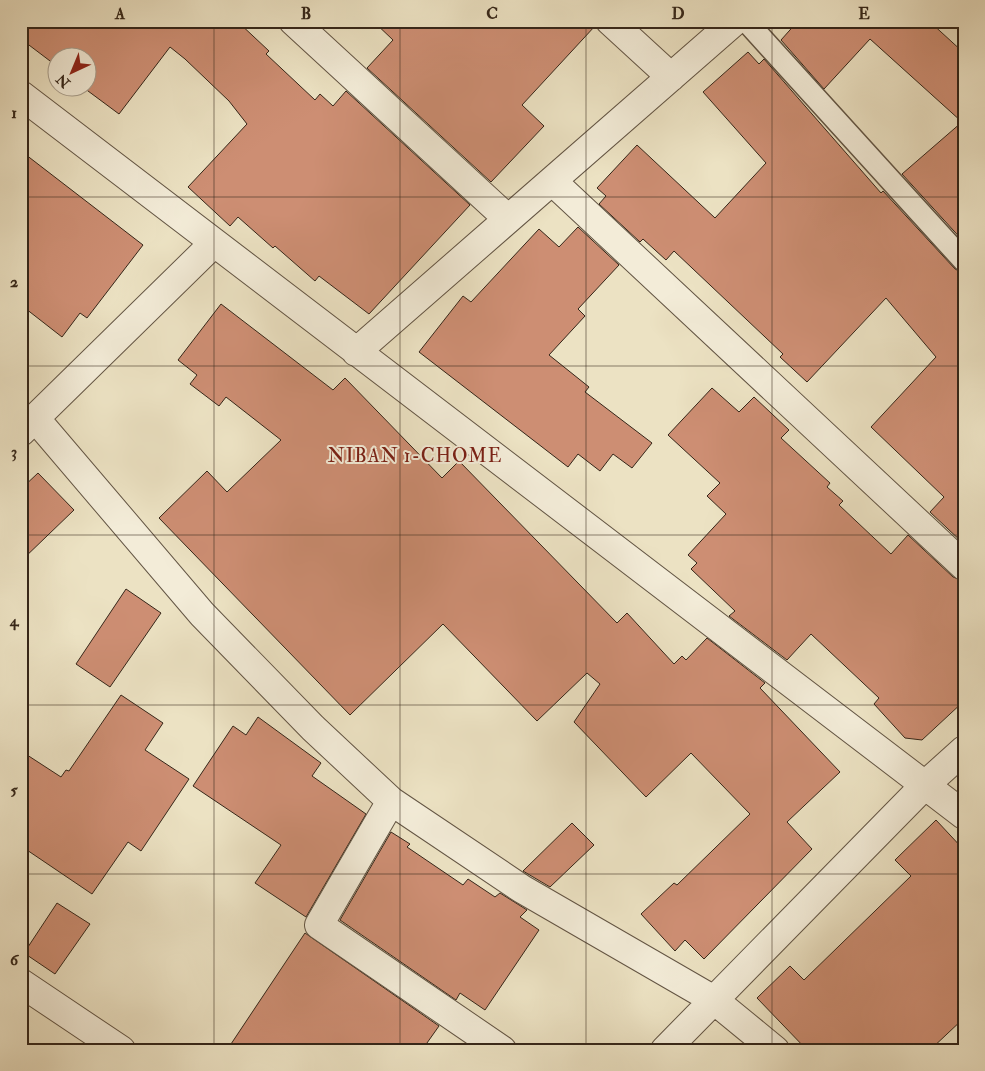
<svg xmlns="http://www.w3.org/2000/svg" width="985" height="1071" font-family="'IM FELL Double Pica',serif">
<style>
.building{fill:#cd8e73;stroke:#352619}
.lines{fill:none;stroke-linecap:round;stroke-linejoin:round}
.service-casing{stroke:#635544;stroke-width:24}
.minor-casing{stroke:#635544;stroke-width:30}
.service{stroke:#f3ecd8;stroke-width:21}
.minor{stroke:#f3ecd8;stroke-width:28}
.grid{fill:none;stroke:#352619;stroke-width:1;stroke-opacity:0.55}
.labels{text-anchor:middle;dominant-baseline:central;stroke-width:4;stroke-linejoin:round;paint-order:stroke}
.neighbourhood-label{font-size:19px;letter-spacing:1px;fill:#7a1f14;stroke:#f3ecd8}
.neatline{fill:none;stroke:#352619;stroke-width:2}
.grid-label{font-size:16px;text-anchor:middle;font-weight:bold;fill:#352619}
</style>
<rect width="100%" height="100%" fill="#ece2c3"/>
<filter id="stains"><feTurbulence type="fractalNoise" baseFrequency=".004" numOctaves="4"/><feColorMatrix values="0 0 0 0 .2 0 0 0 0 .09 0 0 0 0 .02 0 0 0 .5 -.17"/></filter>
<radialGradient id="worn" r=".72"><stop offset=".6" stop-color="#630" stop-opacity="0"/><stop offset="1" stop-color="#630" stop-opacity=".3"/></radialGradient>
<path class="building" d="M21,21H237L269,51L266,54L315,100L320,94L333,106L346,91L470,205L369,314L319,276L315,281L275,246L273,248L238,217L230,226L188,187L247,124L229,101L185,59L170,47L119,114L84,88H88V58H58V67L21,39Z
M373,21H595V26L522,105L544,126L491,182L367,68L393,40Z
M798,21H929L964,53V242L902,174L962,122L870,39L824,89L781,40Z
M748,52L759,64L764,59L881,193L883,191L955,269L964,273V544L930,512L944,497L871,427L936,357L886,298L807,382L780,357L783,354L674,251L666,260L643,239L640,242L599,204L606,196L597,188L637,145L715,218L766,163L703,92Z
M21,151L143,245L87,318L80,313L62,337L21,305Z
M578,227L619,265L578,309L585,316L549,355L589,387L585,392L652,443L632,468L613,454L600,471L578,454L568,467L419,352L463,296L471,302L539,229L559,247Z
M221,304L333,390L345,378L442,478L459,461L617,623L627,613L674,664L682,656L686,660L707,638L765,683L760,688L840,772L787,822L812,849L704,959L685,940L675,951L641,914L674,883L677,885L750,814L691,753L646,797L574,722L600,684L587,673L537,721L443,624L350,715L159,518L207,471L227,492L281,440L226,397L219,406L190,384L197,375L178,360Z
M712,388L739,412L754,397L789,430L781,438L830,483L827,487L843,501L839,505L891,554L908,535L953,577L964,581V701L922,740L905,738L874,704L879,698L811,634L787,660L729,616L735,611L691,569L697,563L688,555L726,514L707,496L720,483L668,435Z
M38,473L74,510L21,561V489Z
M126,589L161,613L110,687L76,664Z
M121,695L163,723L145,750L189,779L141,851L128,842L92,894L21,846V751L61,777L66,770L69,771Z
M258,717L321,763L312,776L366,814L306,917L255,883L281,845L193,786L233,726L246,735Z
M936,820L964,850V1018L930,1050H807L757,998L790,966L804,980L911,876L895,860Z
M572,823L594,845L550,887L523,871Z
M391,832L410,844L407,847L463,885L468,879L495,897L500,893L527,910L520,917L539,930L485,1010L460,993L456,1000L340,920Z
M57,903L90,924L55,974L24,953Z
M305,933L439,1026L422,1050H227Z"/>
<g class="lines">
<g class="service-casing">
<path id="service" d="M746,21L964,261"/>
</g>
<g class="minor-casing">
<path id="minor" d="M293,21L508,219
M610,21L671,77
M21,95L964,815
M552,181L964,566
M356,352L735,21
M35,418L202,614L313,728L391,801L522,889L714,1000L775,1050
M21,432L214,243
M391,801L319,925L502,1050
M21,983L121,1050
M665,1050L925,785L964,750"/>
</g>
<use href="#service" class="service"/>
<use href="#minor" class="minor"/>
</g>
<path class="grid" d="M214,21V1050M400,21V1050M586,21V1050M772,21V1050M21,197H964M21,366H964M21,535H964M21,705H964M21,874H964"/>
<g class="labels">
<g class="neighbourhood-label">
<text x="415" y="456">NIBAN 1-CHOME</text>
</g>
</g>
<rect width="985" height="1071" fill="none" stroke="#ece2c3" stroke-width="55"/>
<g transform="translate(72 72) rotate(224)"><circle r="24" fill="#f3ecd8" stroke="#a79d8c"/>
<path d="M0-4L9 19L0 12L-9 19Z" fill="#8f2418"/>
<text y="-8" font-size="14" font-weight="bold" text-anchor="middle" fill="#352619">N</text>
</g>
<rect x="28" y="28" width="930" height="1016" class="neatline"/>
<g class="grid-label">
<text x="120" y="19">A</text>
<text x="306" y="19">B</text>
<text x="492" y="19">C</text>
<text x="678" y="19">D</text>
<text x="864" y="19">E</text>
<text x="14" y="118">1</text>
<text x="14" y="287">2</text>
<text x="14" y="457">3</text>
<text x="14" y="626">4</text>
<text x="14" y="795">5</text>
<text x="14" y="965">6</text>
</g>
<rect width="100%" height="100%" filter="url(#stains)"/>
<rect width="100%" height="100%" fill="url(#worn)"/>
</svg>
